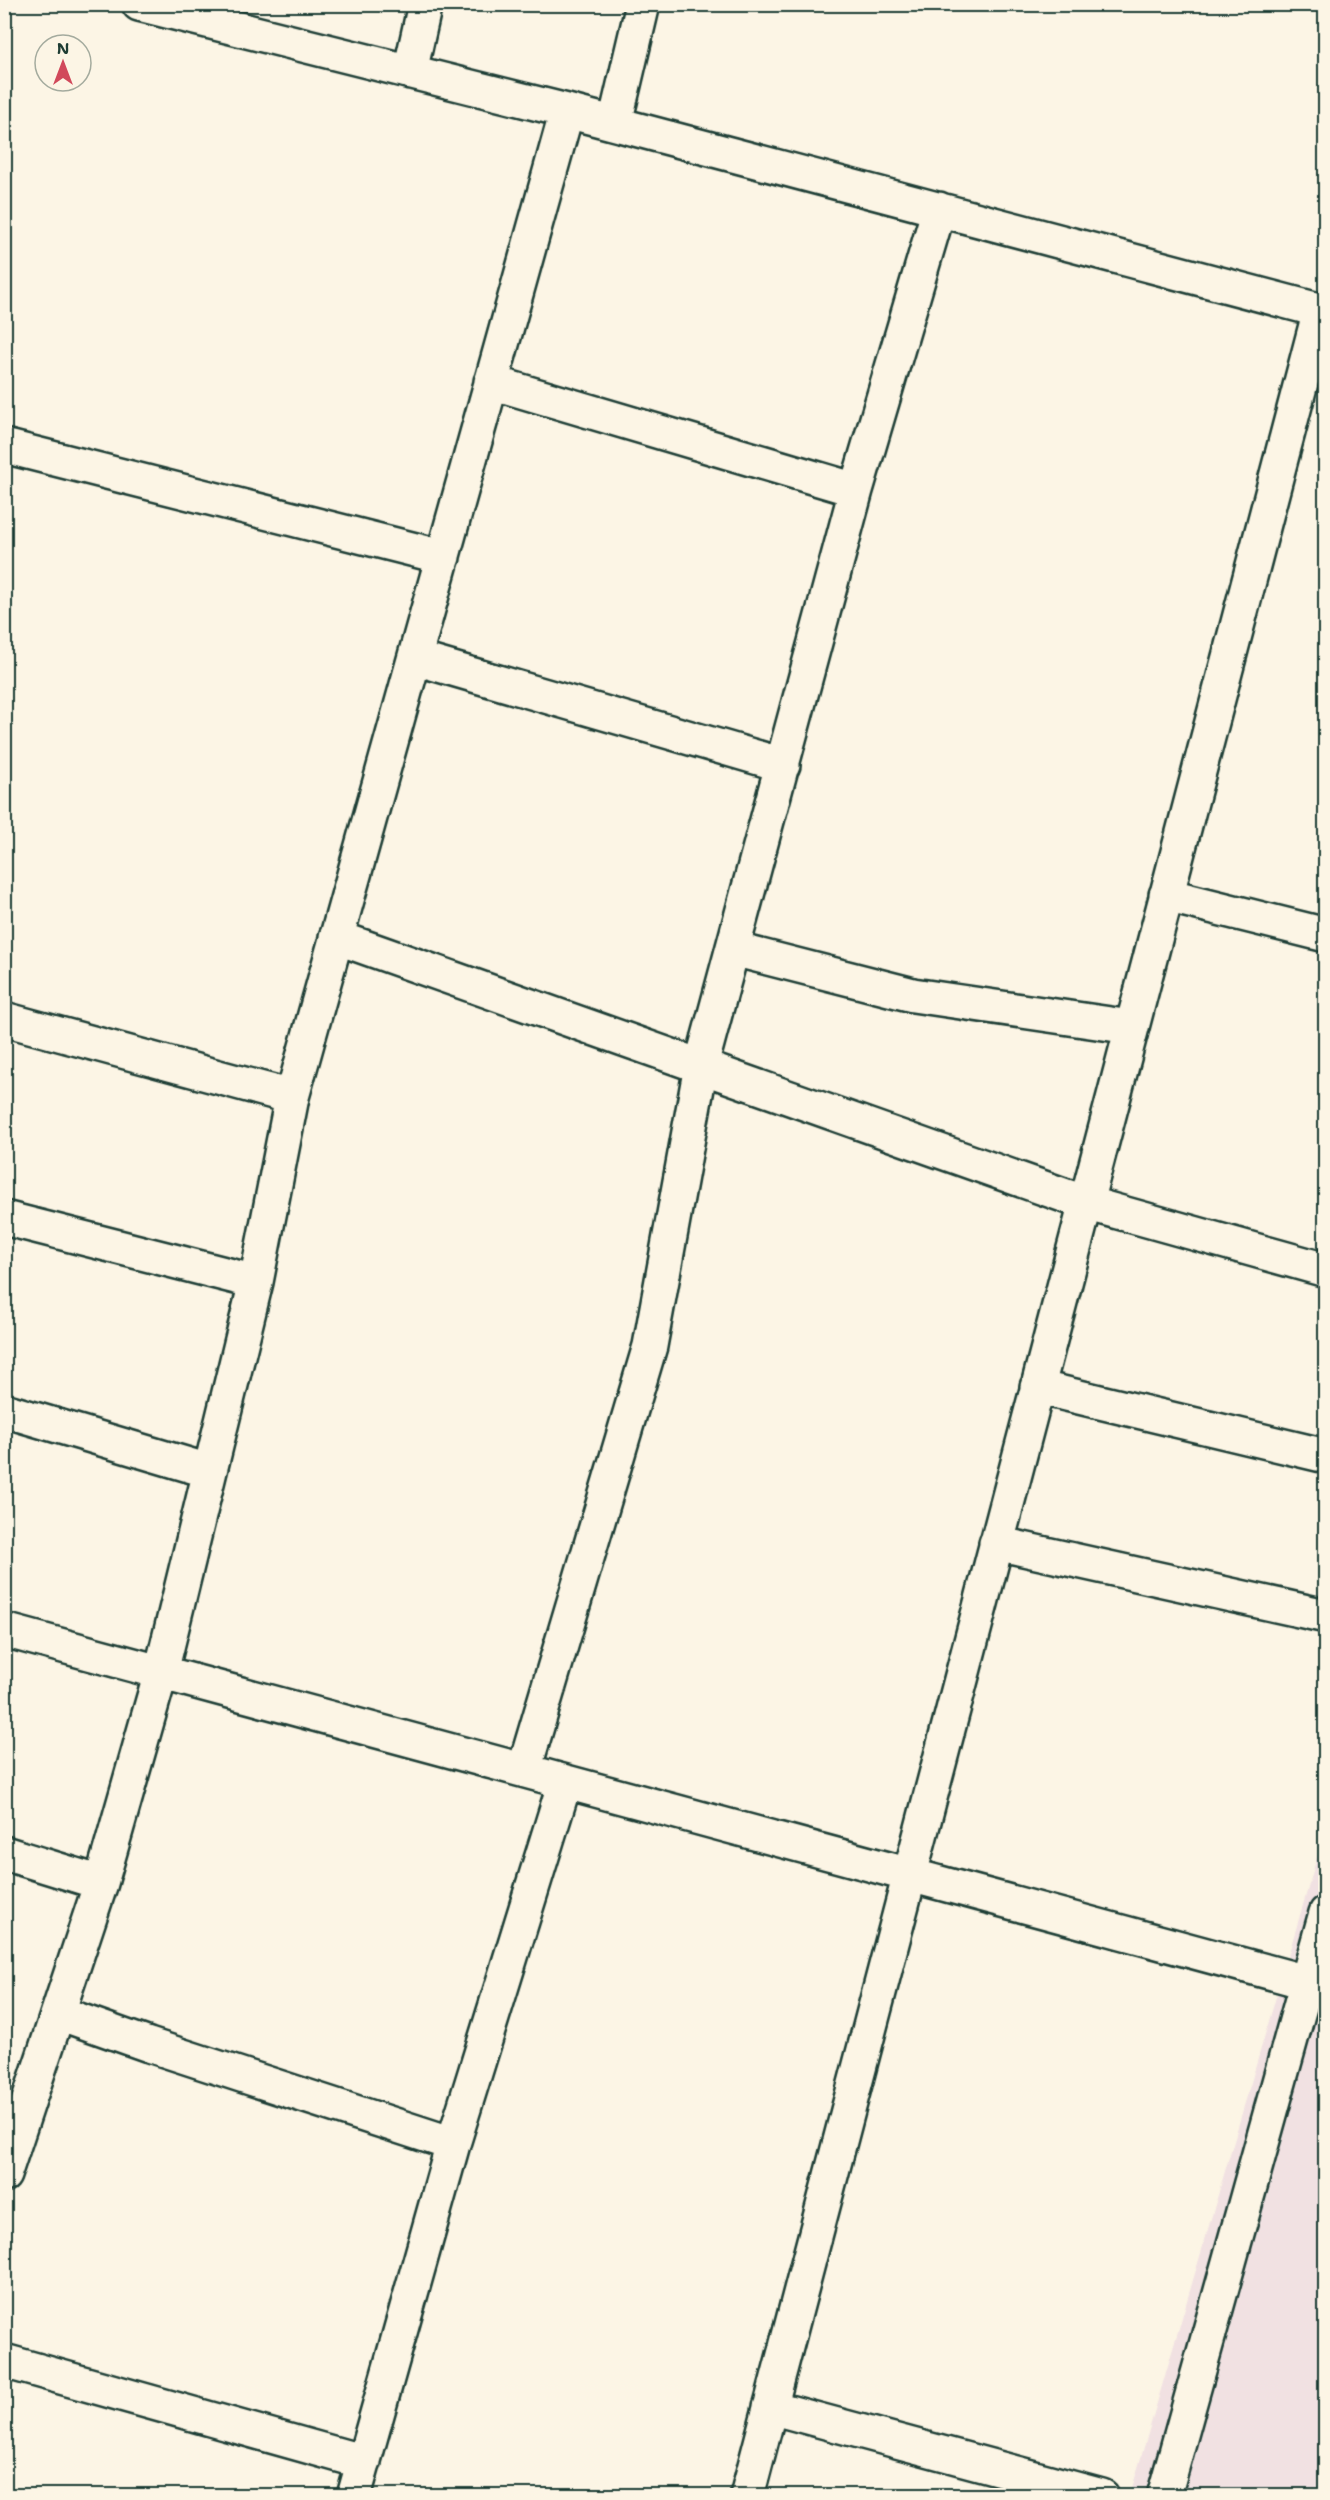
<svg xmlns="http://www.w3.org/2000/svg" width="1330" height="2500" font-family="'Shantell Sans',sans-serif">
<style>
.built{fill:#f1e1e2}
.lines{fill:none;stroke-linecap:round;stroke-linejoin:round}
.street-casing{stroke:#1f3d34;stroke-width:38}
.secondary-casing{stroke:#1f3d34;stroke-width:38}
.street{stroke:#fcf5e5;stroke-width:33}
.secondary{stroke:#fcf5e5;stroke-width:33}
</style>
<rect width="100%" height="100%" fill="#fcf5e5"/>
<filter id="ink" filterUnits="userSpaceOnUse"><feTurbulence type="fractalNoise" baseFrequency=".0167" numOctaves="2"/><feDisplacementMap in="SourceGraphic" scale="12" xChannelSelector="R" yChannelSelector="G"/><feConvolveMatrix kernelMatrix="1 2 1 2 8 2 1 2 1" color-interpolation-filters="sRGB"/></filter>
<g filter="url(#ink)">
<path class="built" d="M1325,1830V2495H1130Z"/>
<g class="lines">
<g class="street-casing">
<path id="street" d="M139,4L567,111L1326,312
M410,72L425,4
M615,123L643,4
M491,382L856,490
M4,446L443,557
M415,658L783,765
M1166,895L1326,935
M336,937L1086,1203L1326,1270
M733,949L913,995L1131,1027
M4,1019L292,1097
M4,1218L256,1282
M1037,1387L1326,1456
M4,1410L209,1471
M996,1543L1326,1616
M4,1630L1306,1982
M524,1770L650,1346L701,1066L856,490L939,209
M4,1853L101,1883
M59,2013L149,2045L453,2144
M4,2175L101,1883L161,1672L256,1282L292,1097L567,111
M4,2361L364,2462
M770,2407L1102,2496
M354,2496L453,2144L565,1782
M747,2496L1320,310"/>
</g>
<g class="secondary-casing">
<path id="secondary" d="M1164,2496L1326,1913"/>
</g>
<use href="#street" class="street"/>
<use href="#secondary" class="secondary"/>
</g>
</g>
<rect width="1330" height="2500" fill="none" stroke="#fcf5e5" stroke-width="24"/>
<rect x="12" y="12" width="1306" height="2476" fill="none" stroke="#1f3d34" stroke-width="2" filter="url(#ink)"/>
<g transform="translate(63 63)"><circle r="28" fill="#fcf5e5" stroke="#a4ab9e" stroke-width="1.5"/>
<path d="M0-4.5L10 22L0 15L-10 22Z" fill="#d1495b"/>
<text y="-9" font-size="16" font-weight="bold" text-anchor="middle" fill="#1f3d34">N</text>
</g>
</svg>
